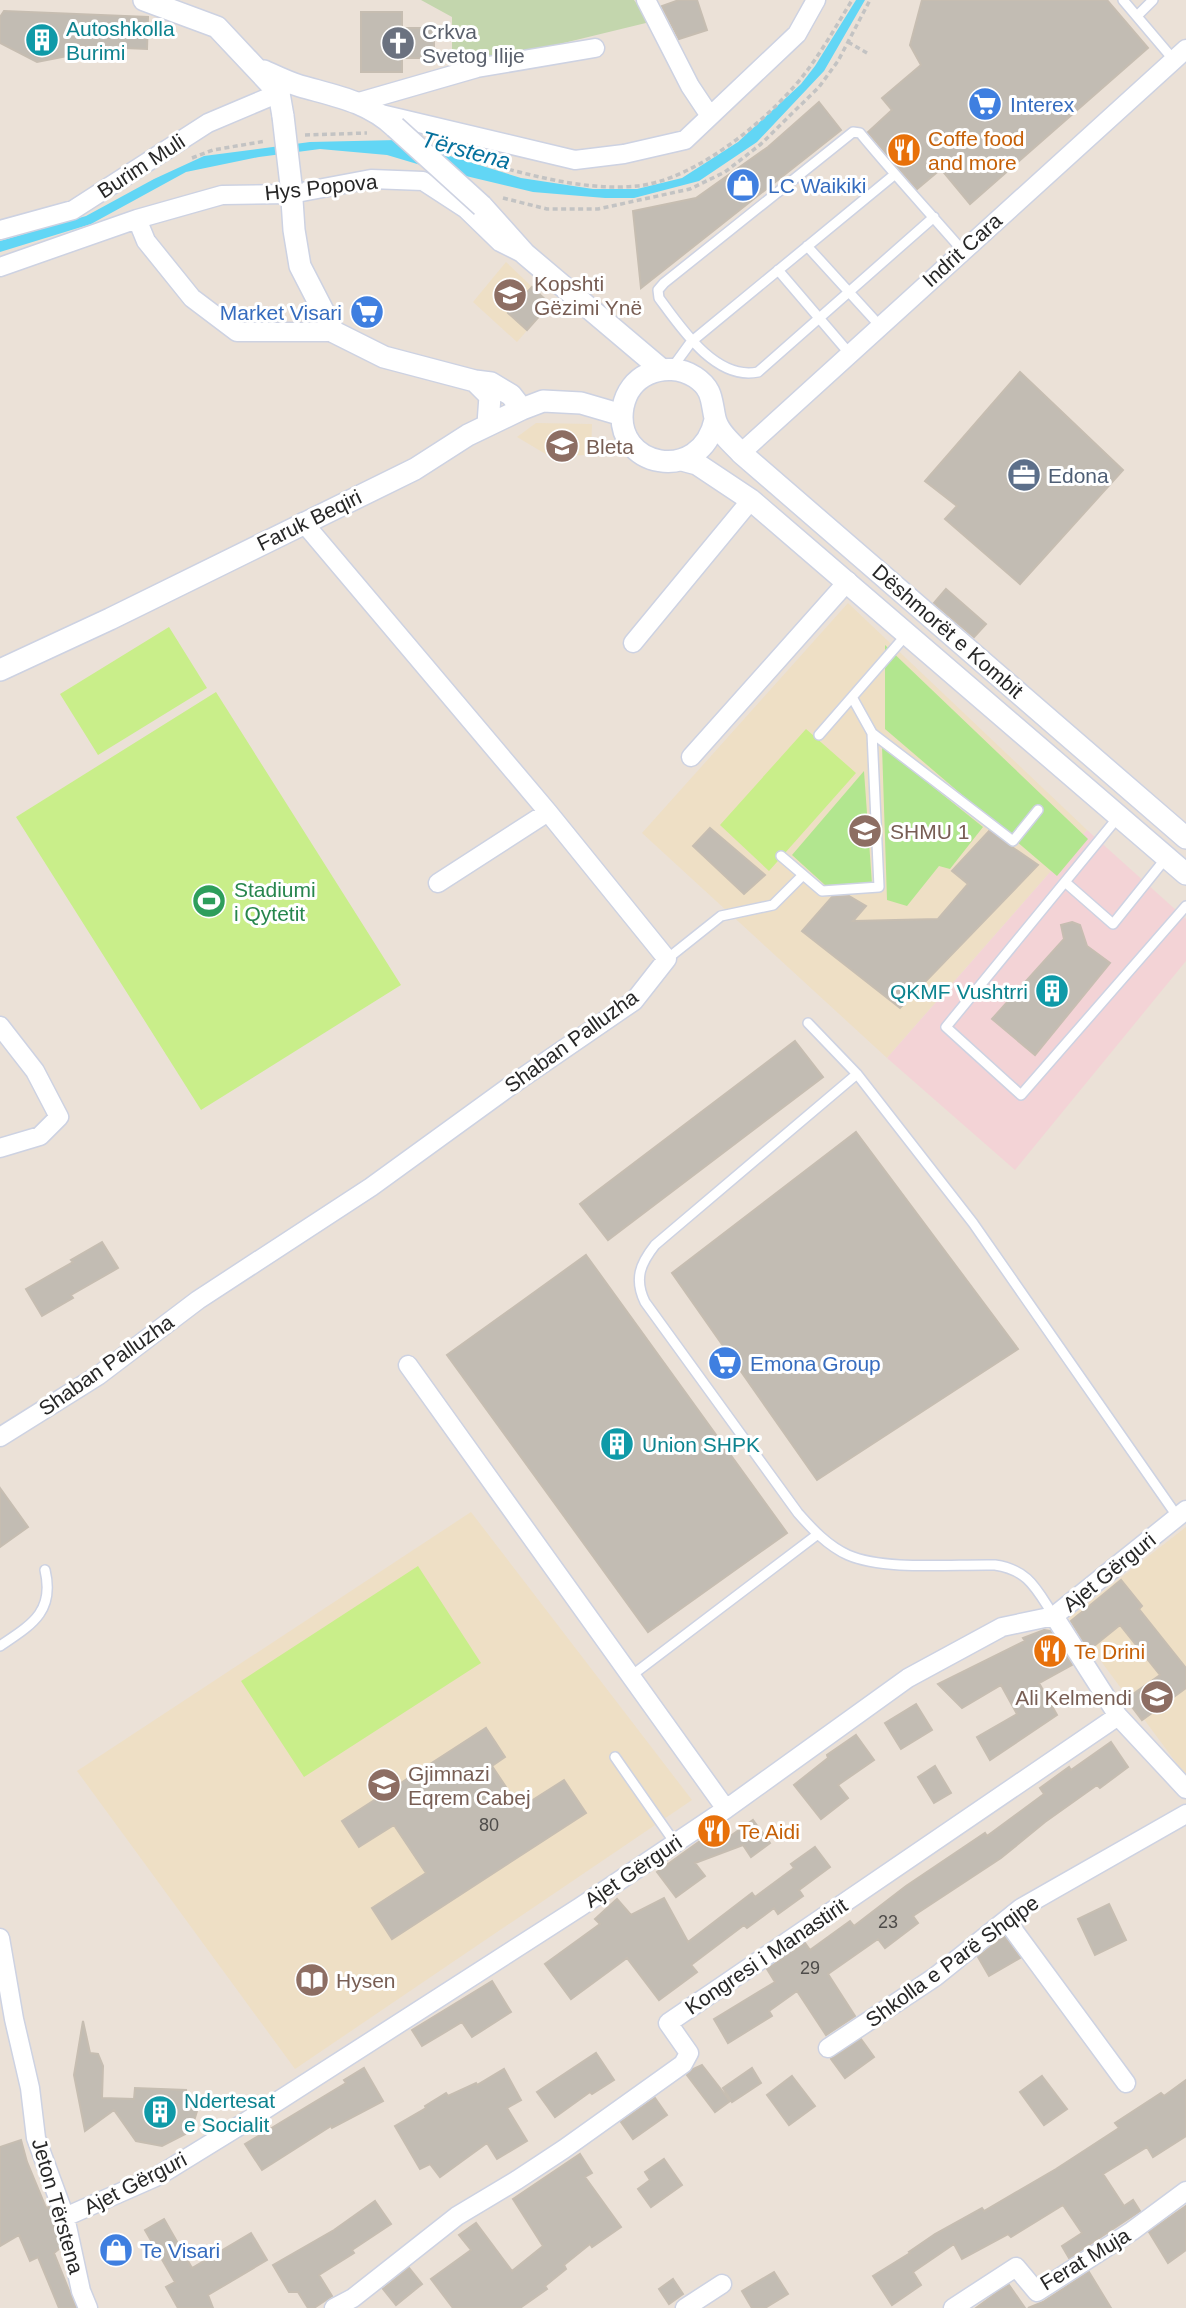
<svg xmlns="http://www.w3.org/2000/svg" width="1186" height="2308" font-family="Helvetica,sans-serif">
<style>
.education{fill:#eedfc5}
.medical{fill:#f3d3d6}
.green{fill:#b2e68f}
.cemetery{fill:#c3d6ad}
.pitch{fill:#c9ee8a}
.water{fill:#62d6f5}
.building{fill:#c2bcb3;stroke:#c6bdb1;stroke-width:2}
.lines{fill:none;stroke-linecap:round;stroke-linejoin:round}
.service-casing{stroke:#cdd2e2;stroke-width:12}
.minor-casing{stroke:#cdd2e2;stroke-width:21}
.tertiary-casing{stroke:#cdd2e2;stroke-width:24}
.path{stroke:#c3c3c3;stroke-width:3.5;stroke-dasharray:5 3.5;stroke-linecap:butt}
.service{stroke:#fff;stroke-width:9}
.minor{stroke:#fff;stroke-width:18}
.tertiary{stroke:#fff;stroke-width:21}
.tertiary-bridge-casing{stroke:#cdd2e2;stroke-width:24;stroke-linecap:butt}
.tertiary-bridge{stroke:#fff;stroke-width:21}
.labels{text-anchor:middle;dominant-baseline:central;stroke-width:6;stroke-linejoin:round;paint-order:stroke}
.number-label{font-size:18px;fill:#4e4c4a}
.culture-label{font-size:21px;fill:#0d838f;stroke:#fff;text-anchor:start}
.worship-label{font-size:21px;fill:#5b616d;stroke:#fff;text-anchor:start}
.shop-label{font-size:21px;fill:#366cbe;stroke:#fff;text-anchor:start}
.food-label{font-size:21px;fill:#c56008;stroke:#fff;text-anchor:start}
.street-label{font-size:21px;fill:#272727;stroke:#fff}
.education-label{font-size:21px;fill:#785e54;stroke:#fff;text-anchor:start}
.service-label{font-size:21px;fill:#4e5e75;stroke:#fff;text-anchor:start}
.leisure-label{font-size:21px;fill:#27864d;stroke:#fff;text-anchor:start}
.water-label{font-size:23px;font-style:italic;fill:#05719d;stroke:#fff}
</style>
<rect width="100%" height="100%" fill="#ebe1d7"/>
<path class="education" d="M506,262L550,304L517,342L473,302Z
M536,423L592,424L591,455L549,456L517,437Z
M848,603L1087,830L887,1058L642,833Z
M471,1512L692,1800L295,2069L77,1771Z
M1186,1527V1776L1069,1618Z"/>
<path class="medical" d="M1087,830L1186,919V961L1015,1170L887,1058Z"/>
<path class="green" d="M885,645L1088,839L1057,876L885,729Z
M882,746L983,827L950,869L939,866L907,906L887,900Z
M864,771L872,884L825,885L792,855Z"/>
<path class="cemetery" d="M421,0H634L650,22L452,70V17Z"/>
<path class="pitch" d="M169,627L207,688L98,755L60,694Z
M216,692L401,985L201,1110L16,817Z
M806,729L856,773L769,871L720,825Z
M418,1566L481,1663L304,1777L241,1681Z"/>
<path class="water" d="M856,0H865L824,71L757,142L699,181L634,198H605L533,192L424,166L387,155L320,149L259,157L186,172L91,224L0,252V241L86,216L154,179L204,156L310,142L398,140L521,178L593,189H637L682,178L738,142L801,84L815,66Z"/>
<path class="building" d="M679,0H697L707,30L679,39L662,6Z
M922,0H1107L1148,48L970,204L941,169L917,189L868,132L892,110L882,98L921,65L910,45Z
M4,11L148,17L147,49L79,46L72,55L37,62L0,43V17Z
M361,12H402V28H434V58H402V72H361Z
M819,102L841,130L641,288L633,211L696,198L768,147Z
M532,287L550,304L527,330L508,313Z
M1020,372L1123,470L1020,584L945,519L957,506L925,481Z
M946,589L986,624L974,637L934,603Z
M710,828L765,875L744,894L693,846Z
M989,831L1038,865L900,1008L802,931L832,897L849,896L866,906L853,921L938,919L968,884L952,871Z
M1072,922L1080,925L1087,946L1110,963L1035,1055L992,1019L1064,939L1061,925Z
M795,1041L823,1077L608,1240L580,1204Z
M856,1132L1018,1349L817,1480L672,1273Z
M102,1242L118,1268L71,1295L73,1298L42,1316L26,1289L73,1262L71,1260Z
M586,1255L787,1533L648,1632L447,1355Z
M0,1488L28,1527L0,1547Z
M1121,1580L1142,1606L1139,1609L1186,1668V1688L1142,1720L1126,1699L1160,1675L1120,1625L1089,1650L1071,1621Z
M1044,1630L1050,1631L1072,1665L1039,1683L1057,1715L990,1760L977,1737L1017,1714L1001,1685L962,1708L938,1684L1025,1641L1023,1638Z
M916,1704L932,1730L901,1749L885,1723Z
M486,1728L505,1757L492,1766L520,1808L564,1780L586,1813L392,1939L372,1908L426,1873L394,1825L359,1847L342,1821Z
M856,1735L874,1760L838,1785L848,1798L821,1819L794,1785L828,1758L827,1755Z
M1111,1742L1128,1767L1100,1788L1097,1785L1045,1822L1001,1858L913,1916L918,1923L885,1948L878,1939L828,1974L855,2016L826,2035L797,1991L769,2011L772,2016L728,2043L714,2019L775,1982L767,1969L805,1943L810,1950L850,1921L854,1926L906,1886L985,1833L987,1836L1044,1794L1040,1788L1069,1767L1071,1770Z
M935,1766L951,1793L934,1803L918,1777Z
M753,1820L770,1843L751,1857L743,1845L695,1863L705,1876L676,1897L657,1872L721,1826L729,1837Z
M815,1847L830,1867L799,1890L803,1896L778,1914L774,1908L747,1928L744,1925L691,1965L697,1972L659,2000L627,1958L571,1999L545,1964L600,1924L595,1919L617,1899L631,1915L664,1898L688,1942L752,1893L755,1897L794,1868L791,1864Z
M1109,1904L1126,1940L1095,1955L1078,1919Z
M1004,1936L1020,1958L989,1976L978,1957Z
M492,1981L511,2012L472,2037L462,2022L422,2046L412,2030Z
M83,2021L90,2053L98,2054L103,2066L102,2098L134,2099L135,2088L186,2090L185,2101H200L191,2131L162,2146L136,2141L114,2110L85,2131L74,2075Z
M861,2039L874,2057L845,2078L831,2059Z
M596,2053L614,2080L592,2094L590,2092L555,2117L537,2092Z
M702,2065L730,2101L715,2112L687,2075L693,2069Z
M364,2068L383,2101L332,2128L331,2126L262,2170L245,2144L346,2083L344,2080Z
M752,2068L761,2083L732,2102L723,2088Z
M504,2069L521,2100L507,2108L527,2141L497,2159L487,2143L440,2177L430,2164L420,2169L395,2126L426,2108L425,2106L446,2093L448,2096L476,2083L477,2085Z
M792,2076L815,2106L789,2125L767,2095Z
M1042,2076L1067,2109L1044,2125L1020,2092Z
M1186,2080V2136L1153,2157L1147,2147L1103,2174L1124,2206L1133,2200L1140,2211L1069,2258L1062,2246L1082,2233L1063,2205L1011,2237L1008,2234L962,2259L954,2244L913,2272L921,2285L892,2305L873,2276L910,2253L909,2252L935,2234L982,2208L984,2211L1056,2169L1119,2128L1115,2123L1161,2093L1164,2096Z
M655,2098L667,2115L633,2139L621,2122Z
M21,2140L27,2162L46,2208L49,2207L54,2220L60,2248L54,2253L76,2308H59L38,2257L30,2261L19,2235L0,2246V2147Z
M580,2154L592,2173L585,2177L621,2227L592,2247L590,2244L564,2265L566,2269L545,2286L547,2289L520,2308H453L431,2279L471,2250L459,2235L476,2223L512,2271L543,2246L513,2199Z
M664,2159L682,2185L651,2207L638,2189L650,2180L645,2172Z
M375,2201L391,2224L352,2250L354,2253L319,2275L332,2296L314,2308H308L298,2292H289L273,2265L334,2230Z
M1186,2206V2250L1168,2263L1149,2232Z
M164,2219L192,2268L251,2233L267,2260L208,2295L213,2308H178L166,2287L175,2282L145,2230Z
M409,2268L422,2284L396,2305L383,2289Z
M774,2272L788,2294L765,2308H752L742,2291Z
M1089,2272L1111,2308H1028L1043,2302Z
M673,2279L683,2294L669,2304L659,2289Z
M1009,2285L1025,2308H976L999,2291Z"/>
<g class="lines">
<g class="service-casing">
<path id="service" d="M1123,0L1173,59
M1137,16L1153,0
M934,217L758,372C716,381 681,328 659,298L658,290L664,283L853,132L860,133C893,173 928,211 962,250
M807,246L880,326
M778,270L849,353
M672,368L691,342L894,175
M852,697L872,733L1013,841L1038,810
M819,735L907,634
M1119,816L946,1027L1021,1095L1186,906
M781,856L822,891L879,887L872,733
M1065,882L1113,924L1166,858
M667,959L721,916L773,905L803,875
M808,1023L857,1074L973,1223L1177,1516
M857,1074L655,1245C640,1264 634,1279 645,1302L798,1513C812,1529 828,1546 848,1555C885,1571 953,1564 995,1565C1029,1570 1036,1589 1054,1616
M0,1646C31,1625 55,1612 45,1570
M631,1676L818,1534
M615,1757L675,1843"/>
</g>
<g class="minor-casing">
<path id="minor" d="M646,0L690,86L710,116
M359,102L477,68L595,48
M381,114L575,160L624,154L685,140L797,34L816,0
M137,219L146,241L192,298L237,332H334
M0,230L73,210L208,123L279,93
M0,267L137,219L222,195L291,194L371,179L423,181L466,209L500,242L520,252
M741,453L1186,49
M633,643L751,500
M691,757L848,581
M438,883L548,812
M0,1026L35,1071L59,1117L40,1136L0,1148
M408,1365L726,1809
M0,1437L99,1375L198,1300L371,1187L513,1084L634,1001L667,959L548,812L303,522
M1054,1616L1118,1716
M1006,1920L1126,2083
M0,1938L14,2019L30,2088L36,2138L65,2217L81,2291L88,2308
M828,2048L935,1977L1021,1908L1186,1814
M65,2217L158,2176L244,2123L580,1907L726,1809L908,1678L1002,1627L1054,1616L1186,1510
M334,2308L353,2298L457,2216L517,2180L564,2149L683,2064L689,2053L668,2023L1118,1716L1186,1789
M685,2308L722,2284
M953,2308L1016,2267L1037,2292L1132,2231L1186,2191"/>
</g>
<g class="tertiary-casing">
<path id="tertiary" d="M144,0L217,27L279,93L283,116
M264,71C275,76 287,82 300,86C335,96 367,101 395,127
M291,185L294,230L300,266L334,332L384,357L475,381L491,383L511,395L522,409
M482,206L525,254L661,369
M475,381L490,396L488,424
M715,420C701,485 612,468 623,407C626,392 635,380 648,374C663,367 681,368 695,377C713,389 711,400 715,418C718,432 732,443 741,453L1186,838
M682,460L697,464L751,500L1186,874
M0,670L110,619L415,469L468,435L522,409L543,401L581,403L622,415"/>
</g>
<path class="path" d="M848,42L867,53
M305,135L367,133
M460,155C512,171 583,192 637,186C697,180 775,115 809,68C825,46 838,23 852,0
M192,158L213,150L266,141
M503,198L547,209H598L690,189L725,172L761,144L819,87L838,61L870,0"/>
<use href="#service" class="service"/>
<use href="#minor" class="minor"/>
<use href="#tertiary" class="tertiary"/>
<g class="tertiary-bridge-casing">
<path id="tertiary-bridge" d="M283,116L291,185
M395,127L482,206"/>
</g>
<use href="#tertiary-bridge" class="tertiary-bridge"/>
</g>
<defs>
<g id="building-disc" transform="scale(1.75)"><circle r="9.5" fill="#0f9aa8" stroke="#fff"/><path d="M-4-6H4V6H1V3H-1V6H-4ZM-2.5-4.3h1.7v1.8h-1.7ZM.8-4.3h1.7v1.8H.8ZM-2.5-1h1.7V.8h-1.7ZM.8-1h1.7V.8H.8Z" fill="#fff"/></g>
<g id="church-disc" transform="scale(1.75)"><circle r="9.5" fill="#6b7280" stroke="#fff"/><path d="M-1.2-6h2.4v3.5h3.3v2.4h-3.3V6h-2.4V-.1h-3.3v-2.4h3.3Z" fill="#fff"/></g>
<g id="supermarket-disc" transform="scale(1.75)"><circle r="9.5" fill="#3f7fe0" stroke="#fff"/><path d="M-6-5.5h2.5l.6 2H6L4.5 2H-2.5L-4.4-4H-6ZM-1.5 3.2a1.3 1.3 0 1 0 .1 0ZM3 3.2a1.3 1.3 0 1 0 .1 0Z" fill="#fff"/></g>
<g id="restaurant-disc" transform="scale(1.75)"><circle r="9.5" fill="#e8710a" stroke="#fff"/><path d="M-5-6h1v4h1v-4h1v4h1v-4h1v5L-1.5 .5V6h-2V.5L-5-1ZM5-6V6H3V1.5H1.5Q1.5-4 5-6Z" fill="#fff"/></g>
<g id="shop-disc" transform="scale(1.75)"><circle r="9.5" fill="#3f7fe0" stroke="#fff"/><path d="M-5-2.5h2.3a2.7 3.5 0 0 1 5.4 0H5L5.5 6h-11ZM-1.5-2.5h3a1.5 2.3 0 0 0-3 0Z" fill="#fff"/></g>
<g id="school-disc" transform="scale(1.75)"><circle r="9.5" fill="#8d6e63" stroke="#fff"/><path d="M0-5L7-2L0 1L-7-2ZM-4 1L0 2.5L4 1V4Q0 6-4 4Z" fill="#fff"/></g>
<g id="office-disc" transform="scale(1.75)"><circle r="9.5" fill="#5c6f8a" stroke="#fff"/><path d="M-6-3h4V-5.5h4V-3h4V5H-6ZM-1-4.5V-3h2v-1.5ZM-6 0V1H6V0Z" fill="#fff"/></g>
<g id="stadium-disc" transform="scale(1.75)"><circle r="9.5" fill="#2e9e5b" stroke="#fff"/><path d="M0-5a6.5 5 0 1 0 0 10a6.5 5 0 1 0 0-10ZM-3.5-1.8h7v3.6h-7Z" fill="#fff"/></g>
<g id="library-disc" transform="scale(1.75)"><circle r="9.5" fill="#8d6e63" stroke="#fff"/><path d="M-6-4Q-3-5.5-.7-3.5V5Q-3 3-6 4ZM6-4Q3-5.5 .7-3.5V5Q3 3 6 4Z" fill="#fff"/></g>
</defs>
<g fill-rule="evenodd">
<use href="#building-disc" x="42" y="40"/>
<use href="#church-disc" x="398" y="43"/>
<use href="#supermarket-disc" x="985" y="104"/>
<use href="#restaurant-disc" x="904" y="150"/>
<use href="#shop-disc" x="743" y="185"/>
<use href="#school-disc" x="510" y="295"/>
<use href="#supermarket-disc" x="367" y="312"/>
<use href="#school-disc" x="562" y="446"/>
<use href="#office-disc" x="1024" y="475"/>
<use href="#school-disc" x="865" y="831"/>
<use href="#stadium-disc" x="209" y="901"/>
<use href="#building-disc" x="1052" y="991"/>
<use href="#supermarket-disc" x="725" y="1363"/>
<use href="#building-disc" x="617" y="1444"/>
<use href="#restaurant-disc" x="1050" y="1651"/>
<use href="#school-disc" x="1157" y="1697"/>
<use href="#school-disc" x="384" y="1785"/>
<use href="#restaurant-disc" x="714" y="1831"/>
<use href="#library-disc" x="312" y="1980"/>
<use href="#building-disc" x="160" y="2112"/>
<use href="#shop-disc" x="116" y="2250"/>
</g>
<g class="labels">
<g class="number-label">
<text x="489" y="1825">80</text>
<text x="888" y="1922">23</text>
<text x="810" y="1968">29</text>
</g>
<g class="culture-label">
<text x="66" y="28">Autoshkolla<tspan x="66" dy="24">Burimi</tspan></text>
<text x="1028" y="991" text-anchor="end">QKMF Vushtrri</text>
<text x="642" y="1444">Union SHPK</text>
<text x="184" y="2100">Ndertesat<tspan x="184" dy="24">e Socialit</tspan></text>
</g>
<g class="worship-label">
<text x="422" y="31">Crkva<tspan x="422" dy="24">Svetog Ilije</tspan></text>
</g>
<g class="shop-label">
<text x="1010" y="104">Interex</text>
<text x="768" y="185">LC Waikiki</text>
<text x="342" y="312" text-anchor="end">Market Visari</text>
<text x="750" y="1363">Emona Group</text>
<text x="140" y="2250">Te Visari</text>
</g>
<g class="food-label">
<text x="928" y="138">Coffe food<tspan x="928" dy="24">and more</tspan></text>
<text x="1074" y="1651">Te Drini</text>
<text x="738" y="1831">Te Aidi</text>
</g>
<g class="street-label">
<text transform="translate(141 166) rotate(-33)">Burim Muli</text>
<text transform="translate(321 187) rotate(-6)">Hys Popova</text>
<text transform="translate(962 250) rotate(-42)">Indrit Cara</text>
<text transform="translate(309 520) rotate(-26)">Faruk Beqiri</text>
<text transform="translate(948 631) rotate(41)">Dëshmorët e Kombit</text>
<text transform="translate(571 1041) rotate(-36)">Shaban Palluzha</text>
<text transform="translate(106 1365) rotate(-35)">Shaban Palluzha</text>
<text transform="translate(1109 1572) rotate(-39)">Ajet Gërguri</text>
<text transform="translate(633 1871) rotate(-34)">Ajet Gërguri</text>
<text transform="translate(766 1956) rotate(-34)">Kongresi i Manastirit</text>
<text transform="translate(952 1961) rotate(-36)">Shkolla e Parë Shqipe</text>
<text transform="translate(135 2183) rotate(-27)">Ajet Gërguri</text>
<text transform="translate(58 2206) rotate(74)">Jeton Tërstena</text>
<text transform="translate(1085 2259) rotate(-31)">Ferat Muja</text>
</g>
<g class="education-label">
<text x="534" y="283">Kopshti<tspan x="534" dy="24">Gëzimi Ynë</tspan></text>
<text x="586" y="446">Bleta</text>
<text x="890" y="831">SHMU 1</text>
<text x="1132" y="1697" text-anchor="end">Ali Kelmendi</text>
<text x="408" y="1773">Gjimnazi<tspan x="408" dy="24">Eqrem Cabej</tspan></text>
<text x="336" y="1980">Hysen</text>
</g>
<g class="service-label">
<text x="1048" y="475">Edona</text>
</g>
<g class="leisure-label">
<text x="234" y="889">Stadiumi<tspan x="234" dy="24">i Qytetit</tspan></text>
</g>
<g class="water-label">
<text transform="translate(466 150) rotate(15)">Tërstena</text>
</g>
</g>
</svg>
